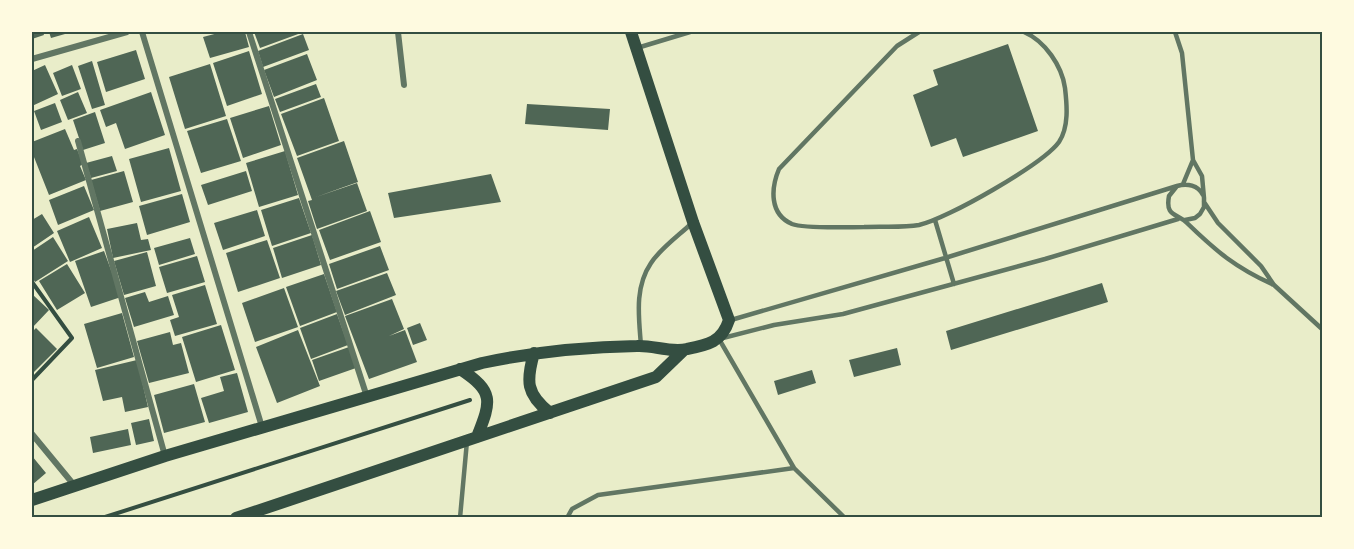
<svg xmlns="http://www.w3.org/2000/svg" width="1354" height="549" font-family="Ubuntu,sans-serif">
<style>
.building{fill:#4f6655}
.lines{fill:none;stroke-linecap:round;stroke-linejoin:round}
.path{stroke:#344e41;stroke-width:4}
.service{stroke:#617663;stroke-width:4.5}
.minor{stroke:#617663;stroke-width:6}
.secondary{stroke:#344e41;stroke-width:12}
.neatline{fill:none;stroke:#344e41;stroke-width:2}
</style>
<rect width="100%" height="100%" fill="#e9edc9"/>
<path class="building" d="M32,32H43L44,35L32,39Z
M49,32H72L51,38Z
M222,32H245L249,47L210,58L203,37Z
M254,32H301V33L260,48Z
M303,34L309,50L263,67L258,51Z
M1008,44L1038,131L963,157L956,138L931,147L913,95L938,85L933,70Z
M136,50L145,79L106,92L97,62Z
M249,51L262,94L227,106L213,63Z
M307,54L317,80L274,97L264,70Z
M92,61L105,105L92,109L78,66Z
M210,64L226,116L185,129L169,77Z
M45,65L58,94L32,106V71Z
M72,65L81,89L62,96L53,73Z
M316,84L321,97L280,112L275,99Z
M78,92L87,113L68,120L60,100Z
M151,92L165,135L125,149L116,123L106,127L100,110Z
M324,98L339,141L297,156L281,114Z
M55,103L62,122L41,130L34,111Z
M527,104L610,109L608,130L525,124Z
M269,106L281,145L243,158L230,118Z
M95,112L105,143L83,150L73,120Z
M227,119L241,161L201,173L187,131Z
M65,129L74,150L77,149L83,164L80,166L86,180L49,195L32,152V142Z
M344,141L358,182L316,197L357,183L367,211L317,229L308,201L312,200L297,158Z
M169,148L181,191L141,202L129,159Z
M285,151L298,195L259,207L246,163Z
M112,156L117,171L91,178L86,163Z
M124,171L133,202L100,211L91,180Z
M246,171L252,191L208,205L201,185Z
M491,174L501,202L394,218L388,193Z
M84,186L94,210L58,225L49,200Z
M182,194L190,222L147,235L139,206Z
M299,198L311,233L272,246L261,210Z
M257,210L265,236L223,250L214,223Z
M370,211L381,242L330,260L319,230Z
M42,214L54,233L32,248V220Z
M89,217L102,248L70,262L57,231Z
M137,223L141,240L148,239L151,250L113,258L107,229Z
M312,235L321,265L282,278L273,248Z
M53,237L68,261L35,282L32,277V251Z
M190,238L195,254L159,265L154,248Z
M267,240L280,278L238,292L226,253Z
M380,246L389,270L337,289L329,264Z
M104,251L121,297L91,307L75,261Z
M147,252L156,286L124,295L114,261Z
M197,256L205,282L167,293L159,267Z
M67,264L85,293L57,310L39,281Z
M387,273L396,295L345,315L336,291Z
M324,274L337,312L300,326L286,287Z
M1102,283L1108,302L951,350L946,331Z
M205,285L217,324L175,336L170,320L179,317L172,295Z
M284,288L298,327L255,342L242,303Z
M145,292L149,302L168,296L174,315L134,327L125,298Z
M32,294L49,310L32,328Z
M392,299L404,329L389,336L405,330L417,362L369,379L345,316Z
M122,313L134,357L97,368L84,324Z
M337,314L348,345L311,359L300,328Z
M420,323L427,340L413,345L407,328Z
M221,325L235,370L196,382L182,337Z
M36,328L57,349L32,374V332Z
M298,330L320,386L277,403L256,347Z
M170,332L173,345L181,343L189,373L149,383L137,341Z
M349,347L356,368L319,381L312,360Z
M897,348L901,365L854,377L849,360Z
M137,360L148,407L125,412L122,397L103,401L95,370Z
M812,370L816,383L778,395L774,381Z
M237,373L248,412L209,423L201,398L224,391L220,377Z
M194,384L205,422L164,433L154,395Z
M149,419L154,441L136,445L131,423Z
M128,429L131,445L93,453L90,437Z
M32,456L46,473L32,485Z"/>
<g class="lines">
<path class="path" d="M32,282L72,338L32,380
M102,518L470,400"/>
<path class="service" d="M919,32L897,46L779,169C771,188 769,214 792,224C805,229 849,227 864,227C882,226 902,228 919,225C947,219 1043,164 1059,142C1069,127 1067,105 1065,88C1062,66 1045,41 1024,32
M1175,32L1182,53L1193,160L1202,176L1204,198V207L1200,214L1195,218L1185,220
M637,48L690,32
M1183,184L1193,160
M1203,195C1198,185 1187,183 1177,186L1169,196C1165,217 1177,213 1187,223C1217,252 1236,268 1274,285
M1204,202L1218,223L1261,266L1274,285L1322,329
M935,220L954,284
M731,320L945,258L1177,186
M641,346C639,318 634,288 651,263C660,249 678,236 691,224
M794,468L845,518
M460,518L467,441
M567,518L572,509L598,495L794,468L719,339L774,325L843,314L1045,259L1178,219"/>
<path class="minor" d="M142,32L262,427
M249,32L367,397
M398,32L404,85
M32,59L127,32
M78,141L165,456
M32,434L74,485"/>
<path class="secondary" d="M534,353C526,381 526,394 550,413
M460,369C495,392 491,401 477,437
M32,500L165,456L482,363C533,352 584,347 637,346C653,345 671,353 687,349C708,345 722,342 729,320L693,222L631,32
M236,518L656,377L684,350"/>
</g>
<rect width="1354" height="549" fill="none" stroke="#fefae0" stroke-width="66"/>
<rect x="33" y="33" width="1288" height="483" class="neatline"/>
</svg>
